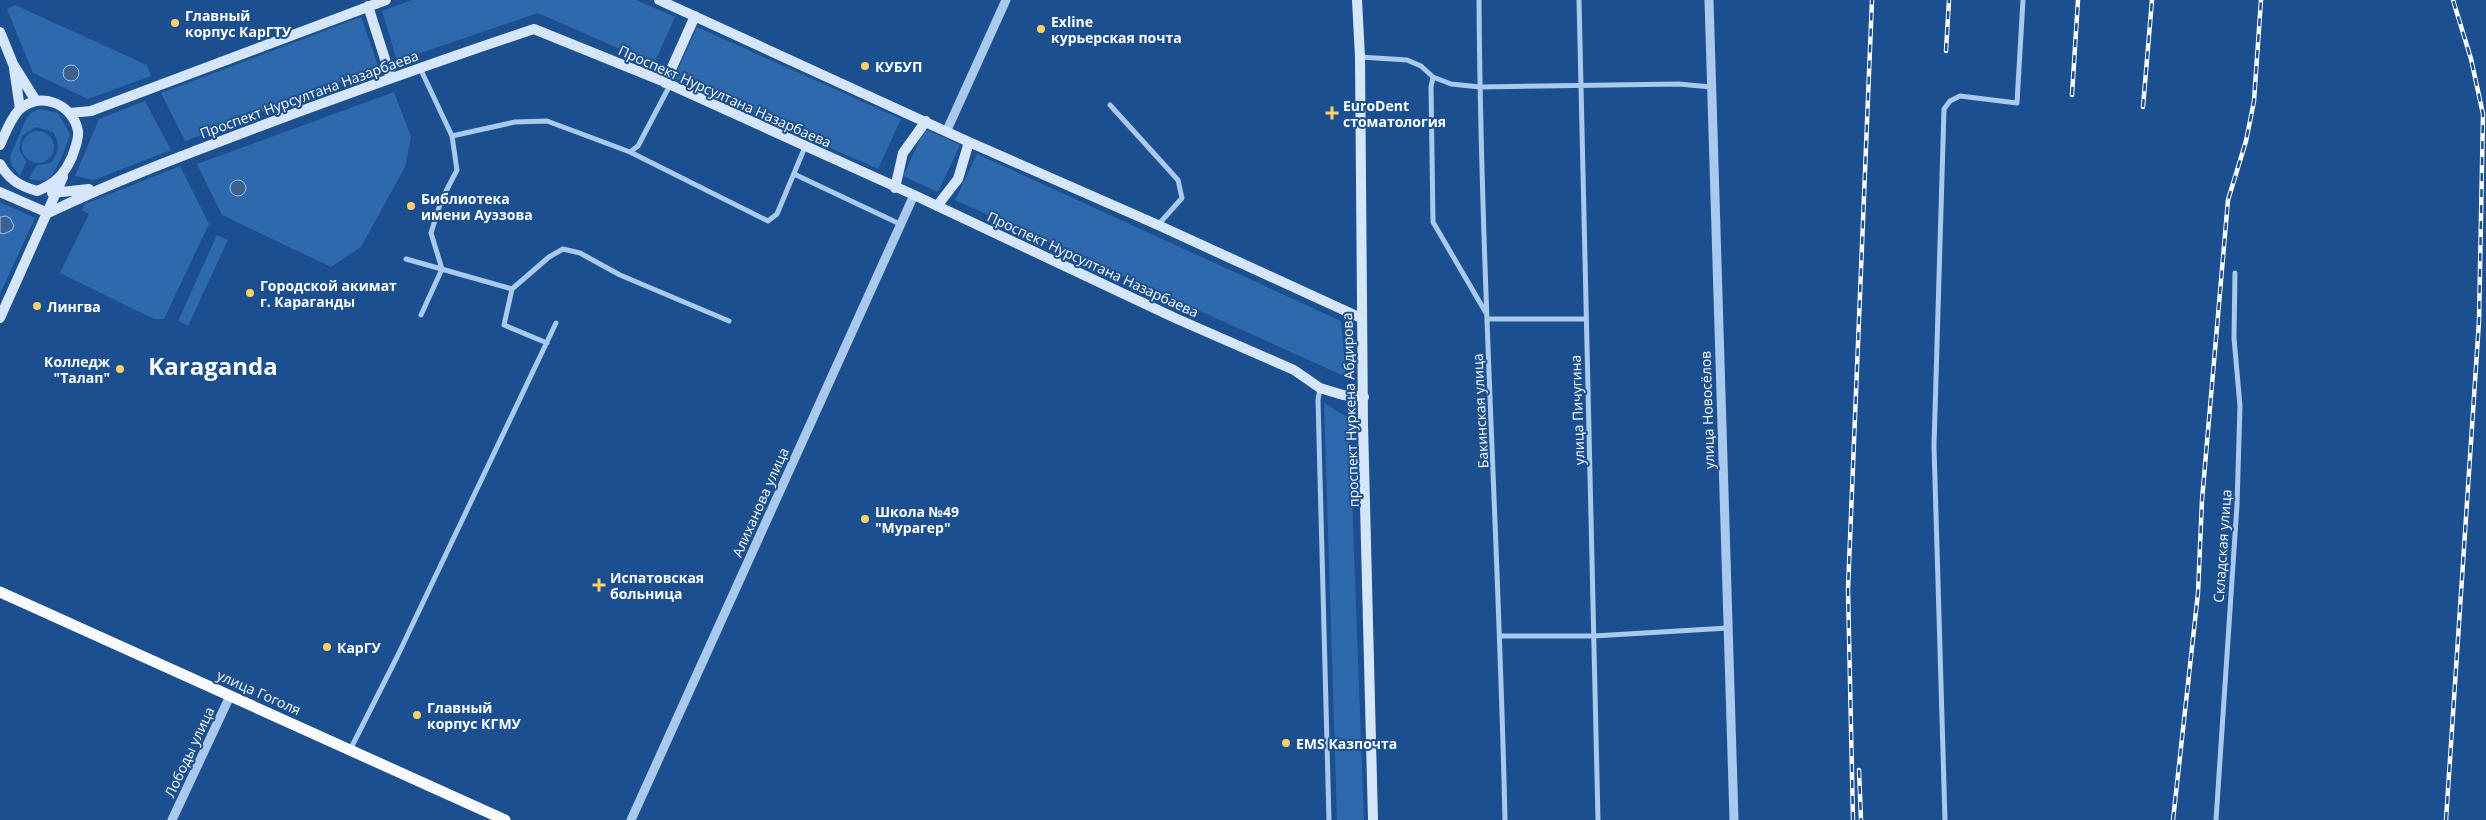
<svg xmlns="http://www.w3.org/2000/svg" width="2486" height="820" font-family="'Open Sans',sans-serif">
<style>
.green{fill:#2e69ad}
.water{fill:#3c6290;stroke:#9cc4f0}
.lines{fill:none;stroke-linecap:round;stroke-linejoin:round}
.minor{stroke:#a9c9ee;stroke-width:5}
.tertiary{stroke:#a9c9ee;stroke-width:9}
.secondary{stroke:#d6e6fa;stroke-width:10}
.trunk{stroke:#f8faff;stroke-width:11}
.rail-casing{stroke:#fff;stroke-width:4.5}
.rail{stroke:#1b4f8f;stroke-width:2.5;stroke-dasharray:8;stroke-linecap:butt}
.poi-dot{fill:#ffd166;stroke:#1b4f8f;stroke-width:2}
.labels{text-anchor:middle;dominant-baseline:central;stroke-width:4;stroke-linejoin:round;paint-order:stroke}
.poi-label{font-size:14px;font-weight:bold;fill:#fff;stroke:#1b4f8f;text-anchor:start}
.street-label{font-size:14px;fill:#fff;stroke:#1b4f8f}
.town-label{font-size:24px;font-weight:bold;fill:#fff;stroke:#1b4f8f}
</style>
<rect width="100%" height="100%" fill="#1b4f8f"/>
<path class="green" d="M412,0H636L675,17L654,64L538,13L397,61L382,11Z
M15,5L147,65L151,76L88,99L33,73L7,9Z
M361,17L379,68L185,141L161,93Z
M697,27L901,119L878,169L674,78Z
M394,92L411,137L405,167L361,247L331,267L222,215L197,164Z
M145,101L171,150L94,180L75,176L99,119Z
M40,109L58,113L70,134C68,143 56,173 49,178C43,182 36,180 29,179L36,166L50,163C60,153 60,143 53,132L36,127L22,136L19,149L26,162L20,176L12,166L10,156L27,117L32,112Z
M925,129L960,145L938,192L903,176Z
M22 147a16 16 0 1 1 32 0a16 16 0 1 1-32 0Z
M977,154L1341,321L1346,377L955,200Z
M180,166L209,224L164,319H154L60,273L89,214L82,210L85,204Z
M0,202L35,218L0,294Z
M217,235L228,240L188,326L178,321Z
M1324,403L1349,418L1364,820H1337Z"/>
<path class="water" d="M63 73a8 8 0 1 1 16 0a8 8 0 1 1-16 0Z
M230 188a8 8 0 1 1 16 0a8 8 0 1 1-16 0Z
M6,216L10,218L14,226L12,230L4,234L0,233V217Z"/>
<g class="lines">
<path class="minor" d="M1479,0C1481,274 1499,547 1505,820
M1579,0L1598,820
M1360,57L1407,60L1421,66L1433,77L1451,84L1480,87L1679,84L1711,87
M420,68L452,136L457,170L441,201L431,233L442,269L421,315
M1433,77L1431,87L1433,222L1486,313
M1110,105L1178,180L1182,198L1158,225
M452,136L515,122L547,121L630,152L638,146L670,85
M630,152L768,221L777,214L805,147
M794,174L902,225
M406,259L512,289L504,325L547,343
M512,289L549,257L563,249L580,253L620,275L729,321
M1487,319H1586
M1320,388L1318,400L1329,820
M1501,636H1594L1728,628
M350,750L397,657L556,323
M1945,820L1934,446L1944,109L1950,101L1960,96L2017,103L2023,0
M2216,820L2237,505L2240,406L2234,338L2235,273"/>
<path class="tertiary" d="M1709,0L1734,820
M947,130L1006,0
M172,820L230,696
M631,820L914,195"/>
<path class="secondary" d="M659,0L969,142L1158,225L1361,318
M1357,0L1360,57L1363,425L1373,820
M368,6L391,78
M0,32L13,64L36,101
M14,68L20,109
M665,83L695,16
M70,113L91,111L386,0
M0,145C5,134 10,120 18,111C38,90 73,103 78,131C79,140 75,148 72,157C64,175 55,184 37,191C20,186 9,180 0,164
M895,188L903,153L926,121
M0,192L48,213C119,179 192,152 266,124C355,91 444,59 534,29L660,80L914,195L1175,318L1294,370L1320,388L1343,395L1364,397
M52,193L89,189
M937,206L958,179L969,142
M0,318L63,177"/>
<path class="trunk" d="M0,592L505,820"/>
<g class="rail-casing">
<path id="rail" d="M1946,51L1949,0
M2072,95L2078,0
M2143,107L2152,0
M1859,770L1861,820
M1853,820L1848,589L1872,0
M2173,820L2198,593L2202,500L2228,200L2246,141L2254,101L2261,0
M2446,820L2479,321L2483,114L2471,59L2453,0"/>
</g>
<use href="#rail" class="rail"/>
</g>
<g class="poi-dot">
<circle cx="175" cy="23" r="5"/>
<circle cx="1041" cy="29" r="5"/>
<circle cx="865" cy="66" r="5"/>
<path d="M1329.5 105.5h5v5h5v5h-5v5h-5v-5h-5v-5h5z"/>
<circle cx="411" cy="206" r="5"/>
<circle cx="250" cy="293" r="5"/>
<circle cx="37" cy="306" r="5"/>
<circle cx="120" cy="369" r="5"/>
<circle cx="865" cy="519" r="5"/>
<path d="M596.5 577.5h5v5h5v5h-5v5h-5v-5h-5v-5h5z"/>
<circle cx="327" cy="647" r="5"/>
<circle cx="417" cy="715" r="5"/>
<circle cx="1286" cy="743" r="5"/>
</g>
<g class="labels">
<g class="poi-label">
<text x="185" y="15">Главный<tspan x="185" dy="16">корпус КарГТУ</tspan></text>
<text x="1051" y="21">Exline<tspan x="1051" dy="16">курьерская почта</tspan></text>
<text x="875" y="66">КУБУП</text>
<text x="1343" y="105">EuroDent<tspan x="1343" dy="16">стоматология</tspan></text>
<text x="421" y="198">Библиотека<tspan x="421" dy="16">имени Ауэзова</tspan></text>
<text x="260" y="285">Городской акимат<tspan x="260" dy="16">г. Караганды</tspan></text>
<text x="47" y="306">Лингва</text>
<text x="110" y="361" text-anchor="end">Колледж<tspan x="110" dy="16">"Талап"</tspan></text>
<text x="875" y="511">Школа №49<tspan x="875" dy="16">"Мурагер"</tspan></text>
<text x="610" y="577">Испатовская<tspan x="610" dy="16">больница</tspan></text>
<text x="337" y="647">КарГУ</text>
<text x="427" y="707">Главный<tspan x="427" dy="16">корпус КГМУ</tspan></text>
<text x="1296" y="743">EMS Казпочта</text>
</g>
<g class="street-label">
<text transform="translate(309 94) rotate(-20)">Проспект Нурсултана Назарбаева</text>
<text transform="translate(725 96) rotate(24)">Проспект Нурсултана Назарбаева</text>
<text transform="translate(1093 264) rotate(25)">Проспект Нурсултана Назарбаева</text>
<text transform="translate(1350 410) rotate(-92)">проспект Нуркена Абдирова</text>
<text transform="translate(1577 410) rotate(-92)">улица Пичугина</text>
<text transform="translate(1707 410) rotate(-92)">улица Новосёлов</text>
<text transform="translate(1480 411) rotate(-93)">Бакинская улица</text>
<text transform="translate(760 502) rotate(-66)">Алиханова улица</text>
<text transform="translate(2222 546) rotate(-86)">Складская улица</text>
<text transform="translate(259 692) rotate(24)">улица Гоголя</text>
<text transform="translate(189 752) rotate(-65)">Лободы улица</text>
</g>
<g class="town-label">
<text x="213" y="365">Karaganda</text>
</g>
</g>
</svg>
